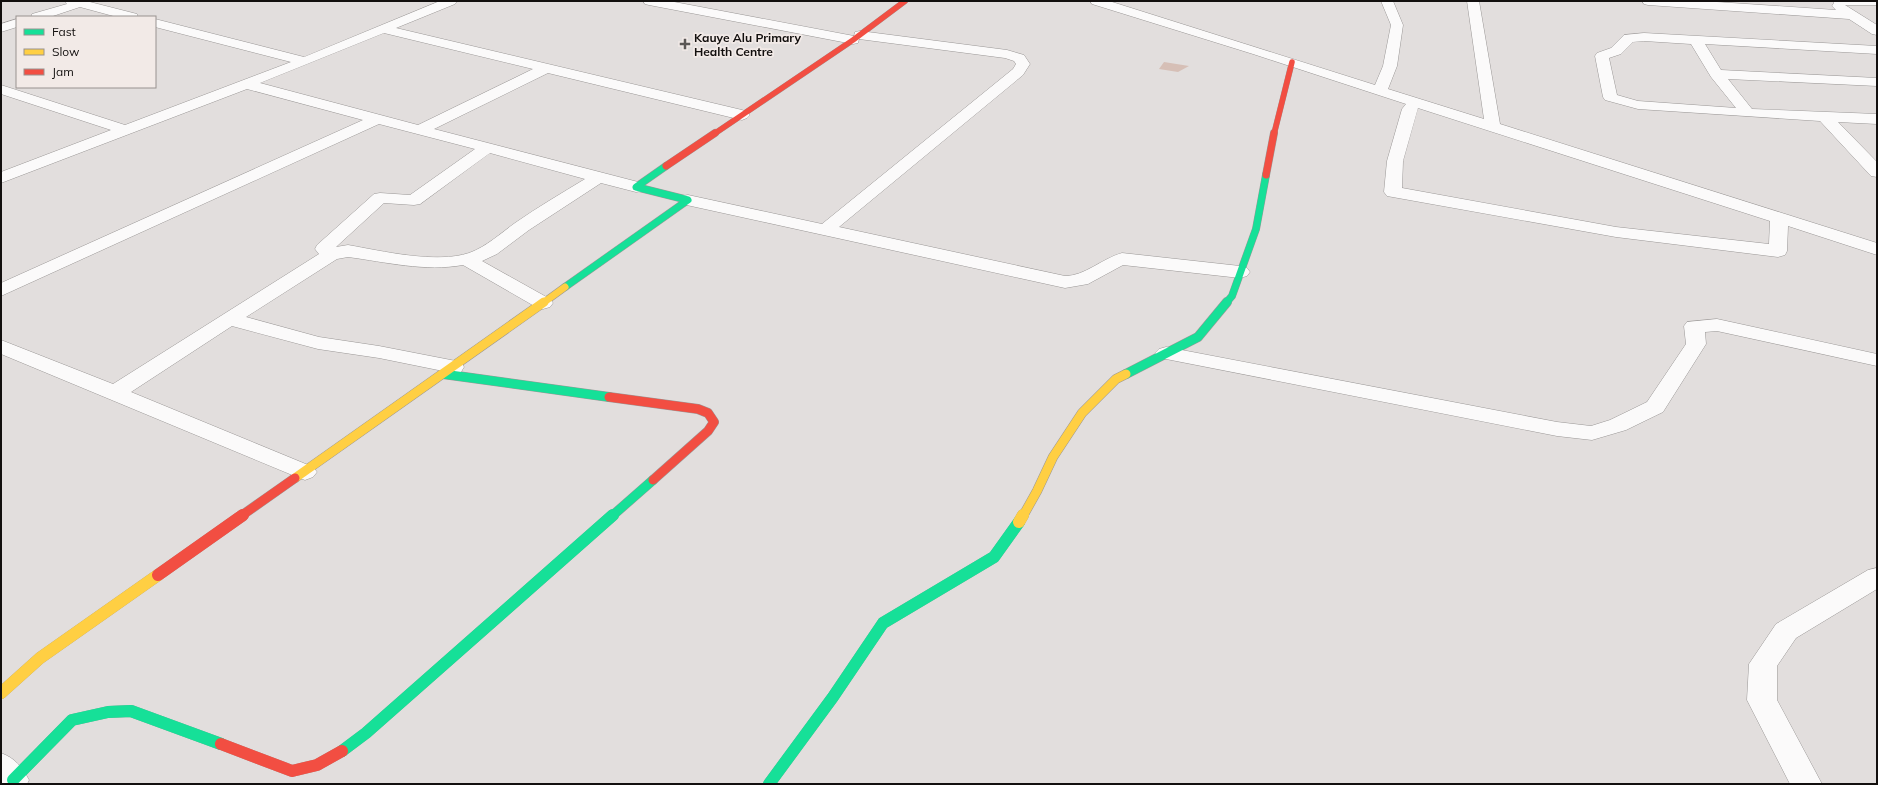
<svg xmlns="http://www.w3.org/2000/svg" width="1878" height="785" font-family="Mulish,sans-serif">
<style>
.forest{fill:#d6bfb6}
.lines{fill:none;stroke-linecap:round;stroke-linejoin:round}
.street-casing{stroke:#9a9796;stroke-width:1}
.fast-far2-casing{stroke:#9a9796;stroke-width:8}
.fast-far1-casing{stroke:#9a9796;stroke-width:10}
.fast-casing{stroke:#9a9796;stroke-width:12}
.slow-far2-casing{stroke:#9a9796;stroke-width:8}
.slow-far1-casing{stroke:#9a9796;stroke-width:10}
.slow-casing{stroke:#9a9796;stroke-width:12}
.jam-far3-casing{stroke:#9a9796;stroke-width:6}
.jam-far2-casing{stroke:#9a9796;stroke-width:8}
.jam-far1-casing{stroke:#9a9796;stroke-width:10}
.jam-casing{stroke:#9a9796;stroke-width:12}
.street{fill:#fbfafa;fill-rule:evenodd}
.fast-far2{stroke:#16e098;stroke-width:7}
.fast-far1{stroke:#16e098;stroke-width:9}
.fast{stroke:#16e098;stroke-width:12}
.slow-far2{stroke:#ffcf43;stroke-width:7}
.slow-far1{stroke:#ffcf43;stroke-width:9}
.slow{stroke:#ffcf43;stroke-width:12}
.jam-far3{stroke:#f24e42;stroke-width:5.5}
.jam-far2{stroke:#f24e42;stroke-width:7}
.jam-far1{stroke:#f24e42;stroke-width:9}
.jam{stroke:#f24e42;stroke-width:12}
.poi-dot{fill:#5b5756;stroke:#f2eae7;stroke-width:1.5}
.labels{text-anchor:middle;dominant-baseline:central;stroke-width:3.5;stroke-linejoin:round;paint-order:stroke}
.far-poi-label{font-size:12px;font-weight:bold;fill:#120f0e;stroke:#f2eae7;text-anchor:start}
</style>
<rect width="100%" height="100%" fill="#e2dedd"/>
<path class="forest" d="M1164,62L1189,66L1178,72L1159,69Z"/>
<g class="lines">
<g class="street-casing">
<path id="street" d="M65,1H86L137,14L138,17H117L80,7L50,17H31L32,14L67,4Z
M440,1H457L455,4L396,28L742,110L747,112L750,115L747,118L742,120L548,73L434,129L642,183L644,187L642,191L636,192L601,183L529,230L497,254L482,261L550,299L553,303L550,307L543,309L536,307L463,265C425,272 386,262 348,257L337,259L246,317L319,337L379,346L461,362L464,367L461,372L453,373L379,358L318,349L232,326L131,392L313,467L317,472L313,477L305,480L297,477L1,354V340L113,384L319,254L315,249L317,245L374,194L380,193L410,195L475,149L379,124L1,296V283L363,120L247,89L1,183V172L111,130L1,94V85L125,125L291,62L155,27V19L304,57ZM384,33L533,69L418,125L260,83ZM490,153L585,179C562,193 538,207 515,223C501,233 486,247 469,253C436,264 382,251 348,245L336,247L384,203L414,205L420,204Z
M643,1H669L854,36L855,32L860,31L1007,50L1024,55L1030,64L1023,75L839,227L1065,276C1085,276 1101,259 1122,253L1240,266L1247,268L1250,272L1247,276L1240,278L1123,265L1088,284L1065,288L682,204L679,200L682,196L688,195L822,224L1013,69L1016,64L1014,61L1005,58L859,39L858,43L853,44L649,5L645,4Z
M1090,1H1109L1375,85L1383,66L1391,25L1381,1H1393L1403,25L1397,66L1388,89L1484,119L1467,1H1479L1500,124L1877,243V255L1788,226L1787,251L1785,255L1778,257L1616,237L1387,196L1384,192L1387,161L1402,109L1406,104L1253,54L1092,4ZM1418,108L1770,221L1769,244L1616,227L1402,188L1403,161Z
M1642,1H1702L1836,10L1832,6L1834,3L1833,1H1877V5H1845L1877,25V35L1872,34L1849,19L1648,5L1644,4Z
M17,19V27L1,32V24Z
M1644,33L1877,46V54L1705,44L1721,70L1877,78V86L1728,79L1752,109L1877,114V124L1838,122L1877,162V177L1871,176L1820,121L1638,109L1605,100L1603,97L1595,56L1597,53L1611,48L1624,35ZM1644,41L1691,44L1711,77L1736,108L1638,101L1617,95L1609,58L1621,54L1633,42Z
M1717,319L1877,354V366L1717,331L1705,332L1706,344L1663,412L1626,430L1592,440L1557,436L1166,359L1159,357L1155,353L1159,349L1166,347L1557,422L1591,426L1610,420L1647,402L1686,344L1684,326L1687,322Z
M1877,568V589L1796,638L1777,666V700L1822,784H1790L1747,700L1749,664L1776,624L1868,570Z
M1,753C15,758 22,767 29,780L27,784H1Z"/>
</g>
<g class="fast-far2-casing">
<path id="fast-far2" d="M565,287L688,200L636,187L666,166
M1226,303L1232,296L1256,229L1266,175"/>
</g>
<g class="fast-far1-casing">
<path id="fast-far1" d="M443,374L609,397
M1126,374L1198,337L1227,302
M612,516L653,480"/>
</g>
<g class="fast-casing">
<path id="fast" d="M342,751L366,733L613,515
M13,780L72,720L108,712L131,711L221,744
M769,784L833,697L883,623L994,557L1019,522"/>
</g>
<g class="slow-far2-casing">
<path id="slow-far2" d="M543,303L565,287"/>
</g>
<g class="slow-far1-casing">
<path id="slow-far1" d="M295,478L544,302
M1023,516L1037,491L1053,457L1082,413L1116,379L1126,374"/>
</g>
<g class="slow-casing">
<path id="slow" d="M1019,522L1023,515
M1,693L40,658L158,575"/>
</g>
<g class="jam-far3-casing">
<path id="jam-far3" d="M714,134L853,40L905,1
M1274,134L1292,62"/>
</g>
<g class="jam-far2-casing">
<path id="jam-far2" d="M666,166L715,133
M1266,175L1274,133"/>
</g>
<g class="jam-far1-casing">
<path id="jam-far1" d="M609,397L698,409L708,413L714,422L708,431L653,480
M241,516L295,478"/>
</g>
<g class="jam-casing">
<path id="jam" d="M158,575L243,515
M221,744L292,771L317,765L342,751"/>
</g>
<use href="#street" class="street"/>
<use href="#fast-far2" class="fast-far2"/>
<use href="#fast-far1" class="fast-far1"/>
<use href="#fast" class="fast"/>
<use href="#slow-far2" class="slow-far2"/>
<use href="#slow-far1" class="slow-far1"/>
<use href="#slow" class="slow"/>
<use href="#jam-far3" class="jam-far3"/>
<use href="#jam-far2" class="jam-far2"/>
<use href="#jam-far1" class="jam-far1"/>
<use href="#jam" class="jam"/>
</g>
<path class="poi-dot" d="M683 38h4v4h4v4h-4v4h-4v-4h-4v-4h4z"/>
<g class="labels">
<g class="far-poi-label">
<text x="694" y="37">Kauye Alu Primary<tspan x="694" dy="14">Health Centre</tspan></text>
</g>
</g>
<rect width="1878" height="785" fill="none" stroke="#120f0e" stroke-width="4"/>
<rect x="16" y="16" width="140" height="72" fill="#f2eae7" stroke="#989290"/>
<rect x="24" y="29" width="20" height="6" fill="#16e098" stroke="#989290"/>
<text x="52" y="36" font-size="12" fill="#120f0e">Fast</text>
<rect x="24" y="49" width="20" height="6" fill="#ffcf43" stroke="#989290"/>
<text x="52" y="56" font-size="12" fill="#120f0e">Slow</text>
<rect x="24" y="69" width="20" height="6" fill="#f24e42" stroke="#989290"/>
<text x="52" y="76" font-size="12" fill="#120f0e">Jam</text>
</svg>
